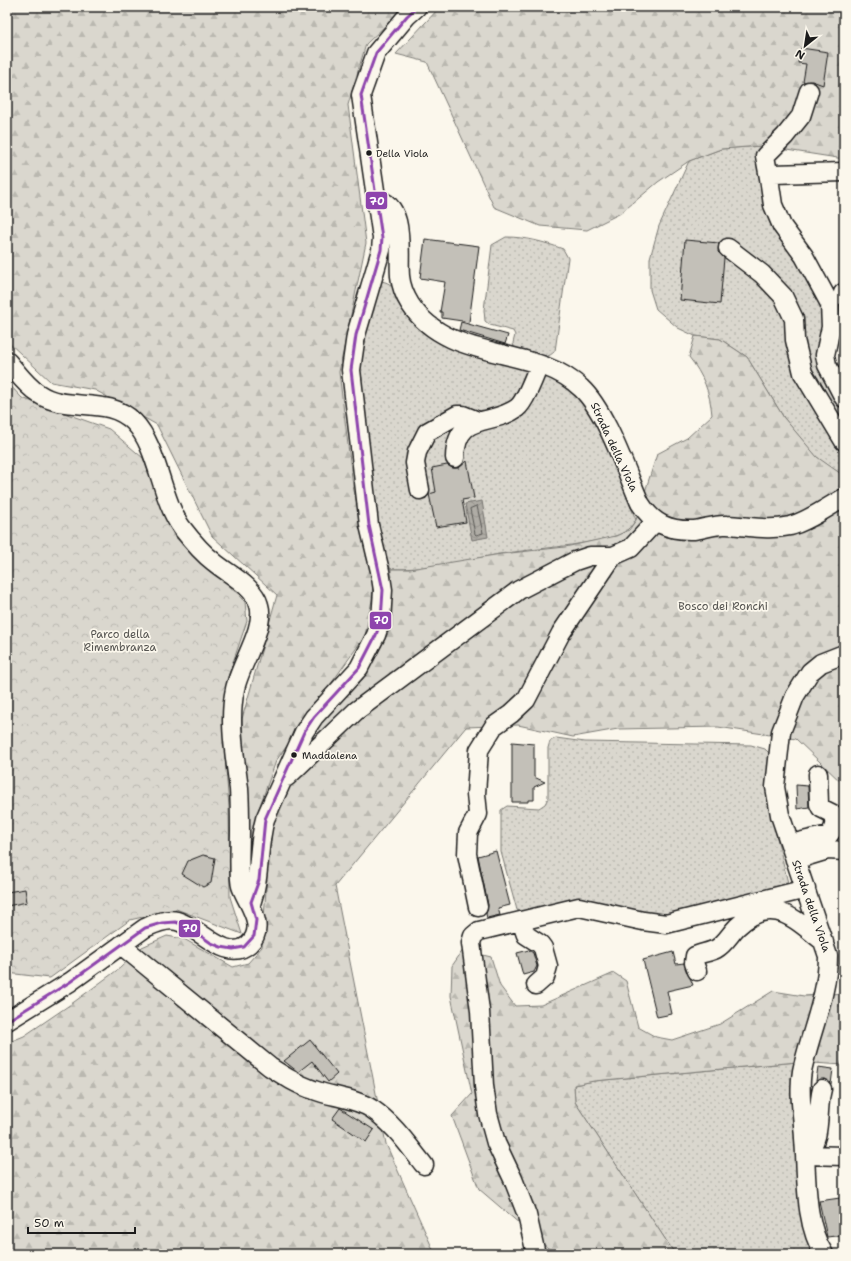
<svg xmlns="http://www.w3.org/2000/svg" width="851" height="1261" font-family="'Shantell Sans',sans-serif">
<style>
.grass{fill:url(#grass-dots);stroke:#7b7a75}
.forest{fill:url(#forest-firs);stroke:#7b7a75}
.park{fill:url(#park-crowns);stroke:#7b7a75}
.water{fill:url(#water-waves);stroke:#74726e}
.lines{fill:none;stroke-linecap:round;stroke-linejoin:round}
.shore{stroke:#575653;stroke-width:1}
.building{fill:#c3c0b8;stroke:#1c1c1c}
.minor-casing{stroke:#1c1c1c;stroke-width:21}
.minor{stroke:#fbf7ec;stroke-width:18}
.bus-1-casing{stroke:#fbf7ec;stroke-width:6}
.bus-1{stroke:#8e44ad;stroke-width:3}
.bus-dot{fill:#1c1c1c;stroke:#fbf7ec;stroke-width:1.5}
.labels{text-anchor:middle;dominant-baseline:central;stroke-width:3.5;stroke-linejoin:round;paint-order:stroke}
.bus-label{font-size:10px;fill:#1c1c1c;stroke:#fbf7ec;text-anchor:start}
.street-label{font-size:11px;fill:#1c1c1c;stroke:#fbf7ec}
.park-label{font-size:11px;fill:#555451;stroke:#fbf7ec}
.line-badge{stroke:#fbf7ec;stroke-width:1.5}
.badge-label{font-size:11px;text-anchor:middle;font-weight:bold;fill:#fff}
</style>
<defs>
<pattern id="grass-dots" width="8" height="8" patternUnits="userSpaceOnUse"><rect width="8" height="8" fill="#dad7ce"/><path d="M2 2h.1M6 6h.1" fill="none" stroke="#bab8b0" stroke-width="1.8" stroke-linecap="round"/></pattern>
<pattern id="forest-firs" width="22" height="20" patternUnits="userSpaceOnUse"><rect width="22" height="20" fill="#dad7ce"/><path d="M5 1l3.5 6h-7zM16 11l3.5 6h-7z" fill="#bab8b0"/></pattern>
<pattern id="park-crowns" width="20" height="18" patternUnits="userSpaceOnUse"><rect width="20" height="18" fill="#dad7ce"/><path d="M2 6a3 3 0 1 1 6 0M12 15a3 3 0 1 1 6 0" fill="none" stroke="#bab8b0"/></pattern>
<pattern id="water-waves" width="16" height="10" patternUnits="userSpaceOnUse"><rect width="16" height="10" fill="#afaca5"/><path d="M0 5q4-4 8 0t8 0" fill="none" stroke="#96938d"/></pattern>
</defs>
<rect width="100%" height="100%" fill="#fbf7ec"/>
<filter id="ink" filterUnits="userSpaceOnUse"><feTurbulence type="fractalNoise" baseFrequency=".025" numOctaves="2"/><feDisplacementMap in="SourceGraphic" scale="8" xChannelSelector="R" yChannelSelector="G"/><feConvolveMatrix kernelMatrix="1 2 1 2 8 2 1 2 1" color-interpolation-filters="sRGB"/></filter>
<g filter="url(#ink)">
<path class="grass" d="M761,146L763,170L826,308L829,382L844,409V476L817,458L784,418L747,357L720,339L695,336L678,328L656,309L650,290V258L659,226L689,161L721,149Z
M506,237C526,237 544,242 563,249L568,258L555,351C543,364 528,354 514,349L513,343L515,335L513,331L490,325L485,321L484,310L492,245Z
M380,281C395,282 398,296 405,308L551,377L585,404L603,437L636,520C630,528 625,533 615,536C577,547 538,548 500,554C464,560 428,570 391,569L384,557L377,530L359,363L362,340Z
M556,738L585,742L751,745L765,749L771,755V813L788,883L784,888L675,916L522,913L517,910L501,852V810L507,806L539,808L545,804L548,798V748L550,741Z
M797,1062L805,1220L812,1254H675L575,1102L574,1085L594,1081Z"/>
<path class="forest" d="M7,7H405L366,44L348,105L366,243L339,372L353,486L373,577L372,600L365,636L276,761L258,811L250,871L242,719L277,595L212,536L157,425L95,390L51,382L7,341Z
M440,7H844V159L761,146L721,149L689,161L658,182L621,213L587,230L540,226L494,207L427,62L396,54Z
M695,336L720,339L747,357L784,418L817,457L844,476V785L796,739L718,727L618,729L573,737L518,725L466,727L335,886L386,1144L435,1254H7V1043L24,1036L74,1002L120,968L142,947L167,936L184,939L233,967L248,963L262,947L270,832L306,742L333,706L363,679L392,626L391,569H410L501,554L565,547L616,536L629,530L636,520L657,454L687,438L712,415C710,392 703,375 689,357Z
M463,950L491,957L500,986L515,1006L541,1005L614,973L626,981L638,1027L656,1037L672,1040L720,1024L773,991L804,996L844,993V1065L797,1062L594,1081L574,1085L575,1102L675,1254H555L479,1189L452,1116L472,1094L451,996L452,966Z"/>
<path class="park" d="M7,382L22,398L109,429L143,458L174,536L219,575L245,602L247,621L228,677L223,731L229,807L230,897L242,934L176,909L130,920L50,978L7,973Z"/>
<path class="water" d="M482,501L488,537L472,540L465,504Z"/>
<g class="lines">
<path class="shore" d="M477,506L483,533L476,535L475,534L470,509Z"/>
</g>
<path class="building" d="M801,48L828,52L823,85L812,81L803,82L806,64L798,63Z
M425,239L479,246L469,322L442,318V312H440L445,282L420,278Z
M685,240L719,243L718,252L724,258L720,304L680,300Z
M461,322L508,335L505,344L459,330Z
M467,461L474,498L462,500L466,522L436,527L429,494L436,492L432,468L447,465L453,468H459Z
M512,742L534,744V777L545,782L534,787V800H528V802H512Z
M796,785L808,786L809,807L797,809Z
M496,851L510,905L498,908L500,915L487,918L486,914L488,905L478,856Z
M203,855L215,858L211,883L203,887L182,874L188,861Z
M25,889L27,902L7,906V892Z
M529,950L533,953L537,966L534,972L523,975L517,953Z
M673,952L676,964L684,963L693,985L667,991L672,1014L657,1017L643,960Z
M310,1040L337,1074L328,1082L312,1061L298,1072L284,1061Z
M818,1067L833,1069L831,1084L824,1079L816,1081Z
M340,1108L374,1130L366,1142L332,1119Z
M840,1198L844,1235L827,1237L819,1201Z"/>
<g class="lines">
<g class="minor-casing">
<path id="minor" d="M844,172L773,174L769,178L773,205L782,226L804,256L830,304L831,327L825,355L827,365L844,398
M769,178L765,156L785,136L801,116L809,91
M376,199C407,205 398,253 400,276C401,286 405,296 410,304C449,364 536,344 581,388C606,411 626,471 640,503C653,524 669,531 694,530C705,529 715,524 727,525C748,526 768,531 790,526C809,521 827,507 844,498
M728,248L762,274L783,296L794,319L795,340L803,373L844,441
M843,293L844,296
M7,361C17,372 26,386 39,394C67,413 108,395 134,422C159,448 160,498 182,528C192,541 202,553 214,562C228,574 254,586 259,605C266,628 240,664 235,689C228,722 235,756 239,789C240,803 240,817 240,831C240,844 238,876 241,886C246,902 268,926 249,944C227,964 198,926 177,921C166,918 154,924 145,928L70,982L7,1021
M455,458C456,411 491,427 517,408C525,402 535,375 539,365
M420,490L415,463L417,452L427,432L457,415H463L478,421
M287,777L356,711L519,590L575,561L590,556H613
M790,844L829,835C835,828 835,823 833,814L821,808L819,804L818,774
M795,860L828,850L844,851
M251,904C261,876 257,847 265,819L304,732L314,717L359,668L376,635L381,620L383,590L380,571L369,525L351,370L356,335L381,250L382,238L361,95L376,53L407,16L417,7
M478,907L467,854L468,833L478,814L476,794L479,750L494,726L511,714L526,700L561,633L613,556L631,548L655,522
M521,921L526,935L540,944L543,948L548,966L545,977L536,985
M121,945L270,1067C284,1076 298,1085 314,1090C332,1097 355,1098 372,1109C394,1124 408,1145 424,1165
M697,971L694,963L695,956C702,953 710,952 716,949C725,944 730,934 737,927C772,894 793,918 824,942
M806,1154C823,1138 816,1111 822,1089
M805,1155L844,1156
M536,1254L527,1215L513,1179L496,1143L488,1114L484,1086L480,1011L471,943L473,936L479,931L579,907L643,921L666,924L806,889
M824,1254C804,1224 807,1174 804,1138C803,1117 798,1093 802,1071C810,1033 828,995 828,956L780,815L775,787L781,732L795,696L810,672L821,663L844,654"/>
</g>
<use href="#minor" class="minor"/>
<g class="bus-1-casing">
<path id="bus-1" d="M7,1021L70,982L145,928L162,923L175,922L185,925L211,943L221,947L233,949L244,947L254,936L256,920L251,902L259,880L265,819L304,732L314,717L359,668L376,635L381,620L383,590L369,525L351,370L356,335L381,250L382,238L361,95L376,53L407,16L417,7"/>
</g>
<use href="#bus-1" class="bus-1"/>
</g>
</g>
<g class="bus-dot">
<circle cx="369" cy="153" r="3.5"/>
<circle cx="294" cy="755" r="3.5"/>
</g>
<g class="labels">
<g class="bus-label">
<text x="376" y="153">Della Viola</text>
<text x="302" y="755">Maddalena</text>
</g>
<g class="street-label">
<text transform="translate(614 447) rotate(65)">Strada della Viola</text>
<text transform="translate(811 906) rotate(71)">Strada della Viola</text>
</g>
<g class="park-label">
<text x="723" y="606">Bosco dei Ronchi</text>
<text x="120" y="634">Parco della<tspan x="120" dy="13">Rimembranza</tspan></text>
</g>
</g>
<g class="line-badge">
<rect x="365" y="191" width="23" height="19" rx="4" fill="#8e44ad"/>
<rect x="369" y="611" width="23" height="19" rx="4" fill="#8e44ad"/>
<rect x="178" y="919" width="23" height="19" rx="4" fill="#8e44ad"/>
</g>
<g class="badge-label">
<text x="377" y="205">70</text>
<text x="381" y="624">70</text>
<text x="190" y="932">70</text>
</g>
<rect width="851" height="1261" fill="none" stroke="#fbf7ec" stroke-width="24"/>
<rect x="12" y="12" width="827" height="1237" fill="none" stroke="#1c1c1c" stroke-width="1.5" filter="url(#ink)"/>
<g transform="translate(805 46) rotate(210)" stroke="#fbf7ec" stroke-width="3" paint-order="stroke">
<path d="M0-3L7 15L0 10L-7 15Z" fill="#1c1c1c"/>
<text y="-6" font-size="11" font-weight="bold" text-anchor="middle" fill="#1c1c1c">N</text>
</g>
<path d="M28 1227v6h107v-6" fill="none" stroke="#1c1c1c" stroke-width="2"/>
<text x="34" y="1227" font-size="12" fill="#1c1c1c" stroke="#fbf7ec" stroke-width="3" paint-order="stroke">50 m</text>
</svg>
